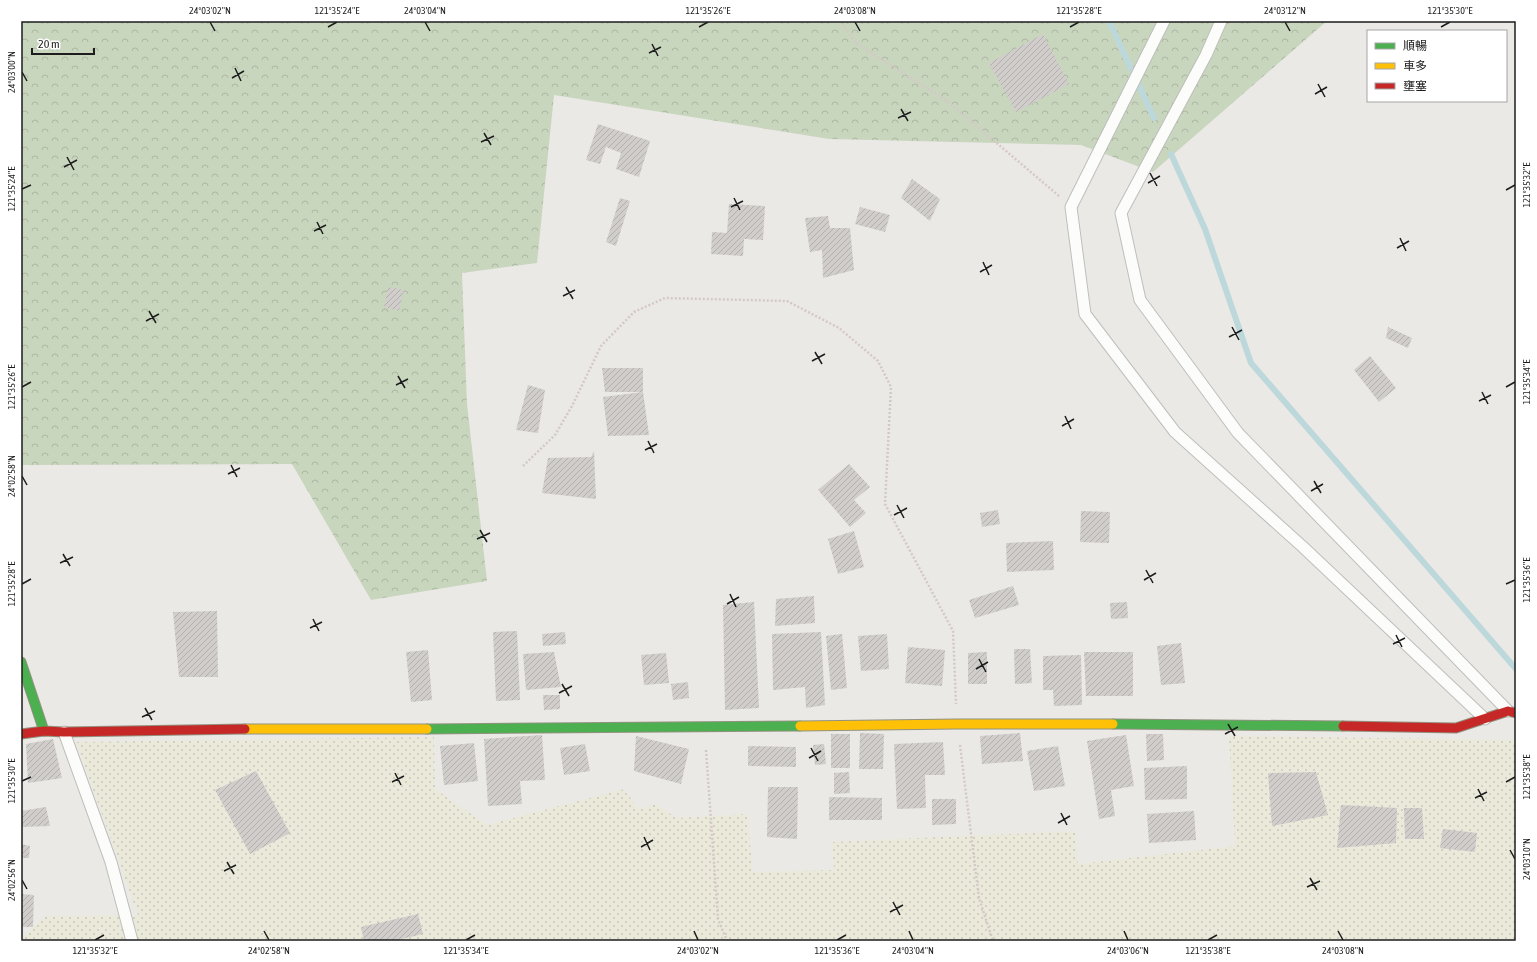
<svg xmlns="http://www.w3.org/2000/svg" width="1537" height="962" font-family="'Asap Condensed','Noto Sans TC',sans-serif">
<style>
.farmland{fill:url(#farmland-dots)}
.forest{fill:url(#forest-crowns)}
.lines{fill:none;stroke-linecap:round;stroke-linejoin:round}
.stream{stroke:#bdd8db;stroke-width:6}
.building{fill:url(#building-hatch)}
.lane-casing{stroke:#bebebc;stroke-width:13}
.fast-casing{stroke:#929280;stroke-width:11}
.slow-casing{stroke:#929280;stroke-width:11}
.jam-casing{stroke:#929280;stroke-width:11}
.path{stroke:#d4c8c7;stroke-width:2.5;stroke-dasharray:2 2;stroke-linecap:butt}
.lane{stroke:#fcfcfb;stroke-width:11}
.fast{stroke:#4caf50;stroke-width:9}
.slow{stroke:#ffc107;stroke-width:9}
.jam{stroke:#c62828;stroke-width:9}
.ticks{fill:none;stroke:#1d1d1d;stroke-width:1.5}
.neatline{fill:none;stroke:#1d1d1d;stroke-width:1.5}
.ticks-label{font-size:10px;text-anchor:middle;fill:#1d1d1d}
</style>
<defs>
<pattern id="farmland-dots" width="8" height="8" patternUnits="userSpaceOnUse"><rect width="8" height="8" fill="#eae9da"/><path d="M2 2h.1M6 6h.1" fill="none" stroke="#c8c7bb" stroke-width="1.8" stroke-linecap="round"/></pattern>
<pattern id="forest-crowns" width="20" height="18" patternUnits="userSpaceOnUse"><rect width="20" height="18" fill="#c9d6be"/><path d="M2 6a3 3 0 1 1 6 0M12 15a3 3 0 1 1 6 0" fill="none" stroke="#acb7a3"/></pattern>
<pattern id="building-hatch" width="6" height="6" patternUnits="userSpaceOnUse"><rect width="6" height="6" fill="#d0cdcb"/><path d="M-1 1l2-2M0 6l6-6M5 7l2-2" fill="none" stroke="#b2b0ae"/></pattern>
</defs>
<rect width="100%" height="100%" fill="#ebe9e6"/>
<path class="farmland" d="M1229,736L1516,740V941H21V938L46,916L138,915L76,742L434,737L435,789L487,825L624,789L639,810L656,804L676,818L747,814L753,872L834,870L832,842L1075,831L1078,864L1235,846Z"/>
<path class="forest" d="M21,21H1327L1153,172L1081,145L829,139L554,95L537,263L462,273L467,404L487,581L371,600L292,464L21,465Z"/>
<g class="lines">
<path class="stream" d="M1109,21L1154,118
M1171,154L1205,229L1251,363L1516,669"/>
</g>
<path class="building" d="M1043,34L1069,84L1016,112L989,63Z
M598,124L650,141L639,177L616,169L621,153L606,147L600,164L586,160Z
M912,179L940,199L930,221L901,198Z
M620,198L630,201L616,246L606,242Z
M729,204L765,206L763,240L744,239L743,256L711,254L712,232L727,233Z
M860,207L890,215L885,232L855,224Z
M828,216L830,228H850L854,270L823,278L822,250L810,252L805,218Z
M388,287L404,290L399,311L384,307Z
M1388,327L1412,338L1408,348L1386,338Z
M1370,356L1396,388L1379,402L1354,370Z
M602,368H643V392L649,435L608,436L603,397L643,392H605Z
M528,385L545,390L538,433L516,430Z
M594,451L596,499L542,493L548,458L591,457Z
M849,464L870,487L854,500L866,513L850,527L818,490Z
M998,510L1000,524L982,527L980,513Z
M1081,511L1110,512L1109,543L1080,542Z
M854,531L864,567L838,574L828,539Z
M1053,541L1054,570L1007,572L1006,543Z
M1013,586L1019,605L975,618L969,600Z
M814,596L815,623L775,626L776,599Z
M754,602L759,708L725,710L723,605Z
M1127,602L1128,618L1111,619L1110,603Z
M217,611L218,677H179L173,612Z
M517,631L520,700L496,701L493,632Z
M565,632L566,644L543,646L542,634Z
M821,632L825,705L806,708L805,687L773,690L772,634Z
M842,634L847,688L831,690L826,636Z
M887,634L889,669L861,671L858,636Z
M1181,643L1185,683L1161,685L1157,646Z
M908,647L945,650L942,686L905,683Z
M1014,649H1030L1032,683L1015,684Z
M428,650L432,700L411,702L406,652Z
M554,652L561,687L526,690L523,654Z
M987,652V684H968V653Z
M1084,652H1133V696H1086Z
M666,653L669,683L644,685L641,655Z
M1081,655L1082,705L1054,706L1053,690H1043V656Z
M688,682L689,698L673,700L671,684Z
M543,695H560V709L544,710Z
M860,733L884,734L883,769H859Z
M1020,733L1023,761L982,764L980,736Z
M831,734H850V768H831Z
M1146,734H1163L1164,760L1147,761Z
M542,735L545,780L520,781L522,804L488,806L484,739Z
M1126,735L1134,786L1111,790L1115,816L1099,819L1087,741Z
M636,736L689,749L681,784L634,771Z
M53,739L62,778L28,783L26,744Z
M943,742L945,775H925L926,808L897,809L894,744Z
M474,743L478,781L444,785L440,746Z
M585,744L590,771L564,775L560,748Z
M824,744L826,764L815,765L813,745Z
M748,746L796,747V767L748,766Z
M1058,746L1065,786L1034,791L1027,751Z
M1187,766V799L1145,800L1144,768Z
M256,771L290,833L250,854L215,790Z
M849,772L850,793L834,794V773Z
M1316,772L1328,815L1272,826L1268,773Z
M768,787H798L797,839L767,837Z
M829,797L882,798V820H829Z
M932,799H956V824L932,825Z
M1341,805L1397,808L1396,843L1337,848Z
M46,807L50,826L21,827V811Z
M1404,808H1422L1424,839H1405Z
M1194,811L1196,840L1149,843L1147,814Z
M1443,829L1477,833L1475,852L1440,848Z
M21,844L30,846L29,858H21Z
M21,894L34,895L33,927H21Z
M418,914L423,934L393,941H364L361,927Z"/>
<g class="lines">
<g class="lane-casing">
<path id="lane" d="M1164,21L1071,207L1085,314L1175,432L1303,547L1485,719
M1221,21L1206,55L1121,213L1140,300L1238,433L1508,711
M64,732L111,862L132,941"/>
</g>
<g class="fast-casing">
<path id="fast" d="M21,662L44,731
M1113,724L1343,726
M427,729L800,726"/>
</g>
<g class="slow-casing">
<path id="slow" d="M800,726L957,724H1113
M245,729H427"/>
</g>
<g class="jam-casing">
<path id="jam" d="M1343,726L1456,728L1508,711L1516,713
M21,734L44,731L64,732L245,729"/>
</g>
<path class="path" d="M840,21L857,44L946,100L1059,196
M523,466L555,435L572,406L601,346L634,312L665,298L787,301L839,328L878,361L891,387L885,504L953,631L956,704
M960,745L979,898L993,941
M706,750L718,919L727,941"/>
<use href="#lane" class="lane"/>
<use href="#fast" class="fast"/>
<use href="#slow" class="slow"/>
<use href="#jam" class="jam"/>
</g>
<path class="ticks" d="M210,22L215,31M425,22L430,31M855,22L860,31M1285,22L1290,31M328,27L337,22M699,27L708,22M1070,27L1079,22M1441,27L1450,22M652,44L658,56M649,53L661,47M235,68L241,81M22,72L27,81M232,78L244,71M1318,84L1325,97M1315,94L1327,87M901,109L908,121M898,118L911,112M484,133L491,145M481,142L494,136M67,157L74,170M64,167L77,160M1150,173L1157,186M1148,183L1160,176M22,189L31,185M1506,190L1515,185M734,198L740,210M731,207L743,201M317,222L323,234M314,231L326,225M1400,238L1406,251M1397,248L1409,241M983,262L989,275M980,272L992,265M566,287L573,299M563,296L575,290M149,311L156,323M146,321L159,314M1232,327L1239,340M1229,337L1242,330M815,352L822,364M812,361L825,354M398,376L405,388M396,385L408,379M22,387L31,382M1506,387L1515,382M1482,392L1488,404M1479,401L1491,395M1065,416L1071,429M1062,426L1074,419M648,441L654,453M645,450L657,444M231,465L237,477M228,474L240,468M22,476L27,485M1314,481L1321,493M1311,491L1323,484M897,505L904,518M894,515L907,508M480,530L487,542M477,539L490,533M63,554L70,566M60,563L73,557M1146,570L1153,583M1144,580L1156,573M22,584L31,579M1506,584L1515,580M730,594L736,607M727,604L739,597M313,619L319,631M310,628L322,622M1396,635L1402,647M1393,644L1405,638M979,659L986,672M976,669L988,662M562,684L569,696M559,693L572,686M145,708L152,720M142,717L155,711M1228,724L1235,736M1225,734L1238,727M811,748L818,761M809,758L821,751M395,773L401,785M22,781L31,777M392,782L404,776M1506,782L1515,777M1478,789L1484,801M1475,798L1487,792M1061,813L1067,825M1058,823L1070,816M644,837L650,850M641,847L653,840M1510,850L1515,859M227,862L234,874M224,871L236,865M1310,878L1317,890M22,880L27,889M1307,887L1320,881M893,902L900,915M890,912L903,905M264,931L269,940M694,931L698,940M909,931L913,940M1124,931L1128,940M1338,931L1343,940M95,940L104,935M466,940L475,935M837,940L846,935M1208,940L1217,935"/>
<rect width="1537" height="962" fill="none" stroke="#ffffff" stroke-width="44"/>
<rect x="1367" y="30" width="140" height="72" fill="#ffffff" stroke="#a5a5a5"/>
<rect x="1375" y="43" width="20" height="6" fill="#4caf50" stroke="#a5a5a5"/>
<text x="1403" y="50" font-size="12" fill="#1d1d1d">順暢</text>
<rect x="1375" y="63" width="20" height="6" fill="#ffc107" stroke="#a5a5a5"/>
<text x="1403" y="70" font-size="12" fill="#1d1d1d">車多</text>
<rect x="1375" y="83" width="20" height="6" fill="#c62828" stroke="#a5a5a5"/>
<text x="1403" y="90" font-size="12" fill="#1d1d1d">壅塞</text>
<path d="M32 48v6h62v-6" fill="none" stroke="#1d1d1d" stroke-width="2"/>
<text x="38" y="48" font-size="12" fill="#1d1d1d" stroke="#ffffff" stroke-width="3" paint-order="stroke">20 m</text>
<rect x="22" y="22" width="1493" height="918" class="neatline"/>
<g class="ticks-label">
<text x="210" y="14">24°03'02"N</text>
<text x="337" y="14">121°35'24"E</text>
<text x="425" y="14">24°03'04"N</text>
<text x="708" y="14">121°35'26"E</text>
<text x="855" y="14">24°03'08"N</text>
<text x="1079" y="14">121°35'28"E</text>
<text x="1285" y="14">24°03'12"N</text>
<text x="1450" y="14">121°35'30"E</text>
<text transform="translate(11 72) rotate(-90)" y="4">24°03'00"N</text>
<text transform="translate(1526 185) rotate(-90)" y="4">121°35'32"E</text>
<text transform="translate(11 189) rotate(-90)" y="4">121°35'24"E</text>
<text transform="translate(1526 382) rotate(-90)" y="4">121°35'34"E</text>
<text transform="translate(11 387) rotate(-90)" y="4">121°35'26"E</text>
<text transform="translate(11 476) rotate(-90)" y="4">24°02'58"N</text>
<text transform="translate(1526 580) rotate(-90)" y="4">121°35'36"E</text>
<text transform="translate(11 584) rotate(-90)" y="4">121°35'28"E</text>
<text transform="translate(1526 777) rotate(-90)" y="4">121°35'38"E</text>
<text transform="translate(11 781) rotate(-90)" y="4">121°35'30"E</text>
<text transform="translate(1526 859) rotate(-90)" y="4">24°03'10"N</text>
<text transform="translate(11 880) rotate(-90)" y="4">24°02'56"N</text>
<text x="95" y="954">121°35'32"E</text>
<text x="269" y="954">24°02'58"N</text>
<text x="466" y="954">121°35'34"E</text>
<text x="698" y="954">24°03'02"N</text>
<text x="837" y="954">121°35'36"E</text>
<text x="913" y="954">24°03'04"N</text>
<text x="1128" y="954">24°03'06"N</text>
<text x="1208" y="954">121°35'38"E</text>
<text x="1343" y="954">24°03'08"N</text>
</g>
</svg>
